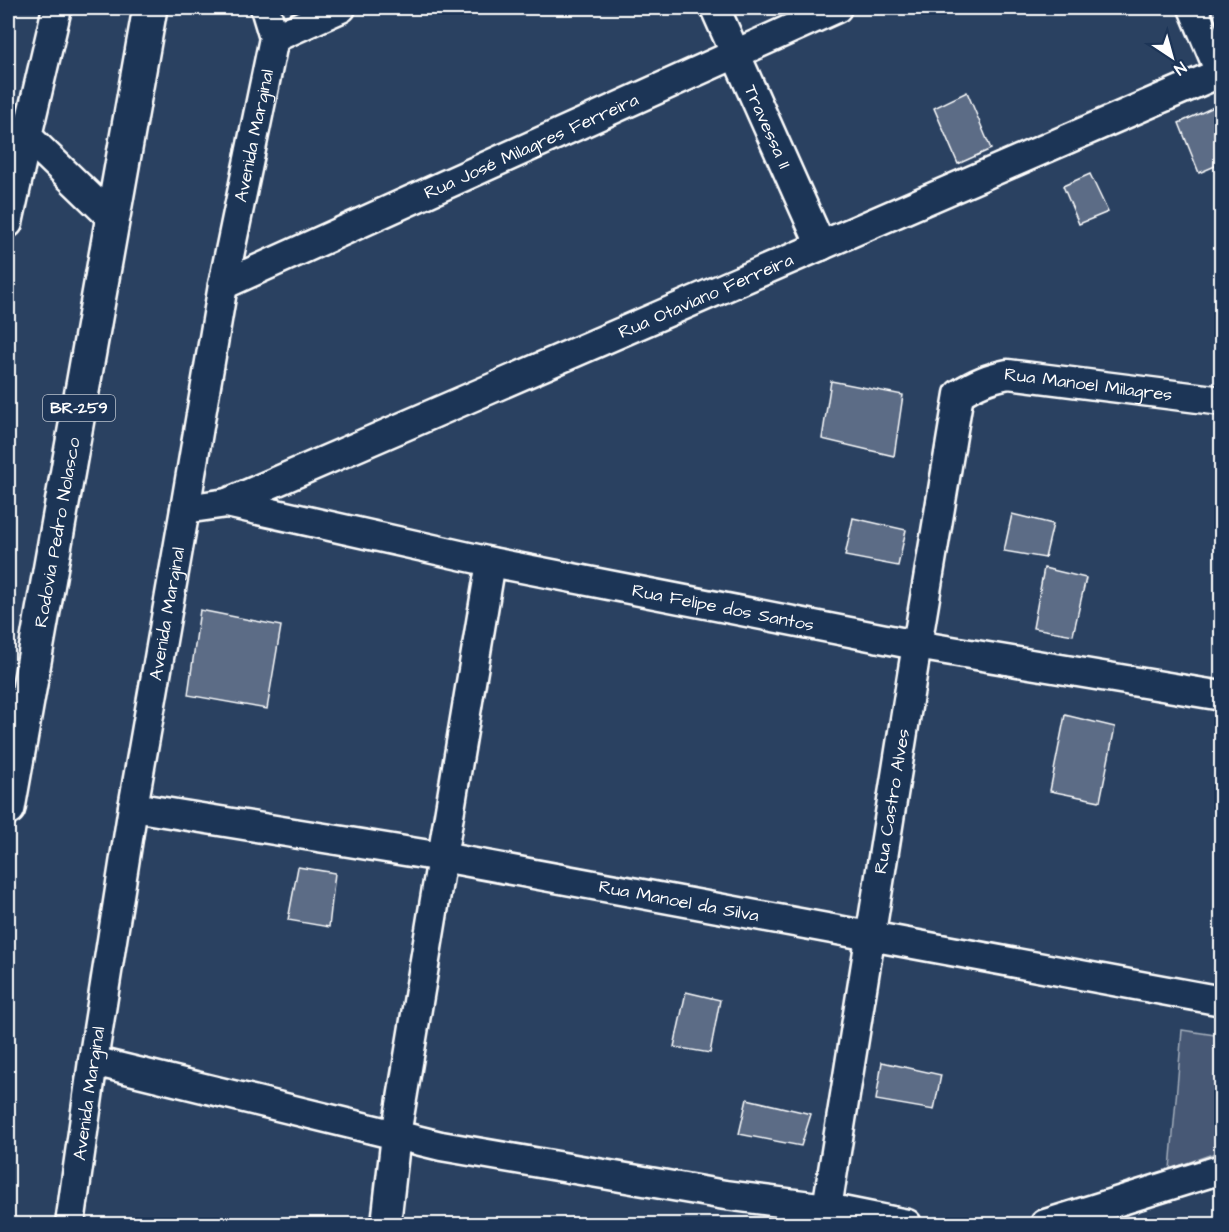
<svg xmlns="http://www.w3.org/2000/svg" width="1229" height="1232" font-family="'Architects Daughter',sans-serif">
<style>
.green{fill:#465975;stroke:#a2acba;stroke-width:1.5}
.building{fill:#5b6c86;stroke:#fff;stroke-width:1.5}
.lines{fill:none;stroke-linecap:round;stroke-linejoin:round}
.street-casing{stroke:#fff;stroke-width:33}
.highway-casing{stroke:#fff;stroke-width:38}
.street{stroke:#1d3557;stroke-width:28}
.highway{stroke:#1d3557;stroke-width:33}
.labels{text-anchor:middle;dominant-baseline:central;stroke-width:5;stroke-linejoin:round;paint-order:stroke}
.shield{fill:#1d3557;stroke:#bbc2cd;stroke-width:1.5}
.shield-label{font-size:16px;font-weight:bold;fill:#fff}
.street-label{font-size:18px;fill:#fff;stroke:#1d3557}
</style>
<rect width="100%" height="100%" fill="#2a4161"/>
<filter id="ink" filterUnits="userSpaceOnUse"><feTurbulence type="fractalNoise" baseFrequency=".0167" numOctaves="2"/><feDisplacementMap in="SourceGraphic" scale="12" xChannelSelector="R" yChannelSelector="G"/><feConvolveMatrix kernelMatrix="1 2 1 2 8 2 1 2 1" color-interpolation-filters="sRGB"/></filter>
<g filter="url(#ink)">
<path class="green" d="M1182,1030L1221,1036V1151L1170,1169Z"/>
<path class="building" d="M8,8H13L8,34Z
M1210,8H1222V38Z
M967,92L991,149L958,164L934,108Z
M1216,106L1222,120V163L1199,173L1179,123Z
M1090,174L1108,212L1079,224L1063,186Z
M831,381L903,395L894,456L822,439Z
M1012,514L1053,524L1045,558L1004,551Z
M853,518L906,530L898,566L845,556Z
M1044,568L1086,578L1073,635L1033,628Z
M200,610L281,626L267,709L188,695Z
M1065,715L1115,727L1100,801L1050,791Z
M298,867L335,873L329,927L288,920Z
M686,992L720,1000L710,1053L674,1047Z
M882,1062L941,1075L934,1110L876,1100Z
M747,1099L811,1114L801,1146L739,1134Z"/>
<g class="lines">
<g class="street-casing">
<g id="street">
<path d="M57,8L27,136L113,219"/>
<path id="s1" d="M715,8L821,246"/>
<path d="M1193,8L1222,77"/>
<path d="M274,38L341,8"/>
<path d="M8,223L27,136"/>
<path id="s2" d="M223,285L837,8"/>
<path id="s3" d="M227,503L491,562L916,645L1222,696"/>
<path id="s4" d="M185,509L227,503L1222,72"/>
<path id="s5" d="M133,807L442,857L1222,1001"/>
<path d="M93,1061L396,1135L491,562"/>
<path id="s6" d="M70,1224L93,1061L133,807L185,509L223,285L274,38L265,8"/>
<path d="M386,1224L396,1135L441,1146L725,1195L827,1208L907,1224"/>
<path id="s7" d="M828,1224L827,1208C869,937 913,665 959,394C976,383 989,378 1008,374L1222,401"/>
<path d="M1045,1224L1222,1169"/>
</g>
</g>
<g class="highway-casing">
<g id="highway">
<path id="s8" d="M8,808L150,8"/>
</g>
</g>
<use href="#street" class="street"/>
<use href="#highway" class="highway"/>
</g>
</g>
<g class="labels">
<rect class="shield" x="43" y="395" width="72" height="26" rx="4.5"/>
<g class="shield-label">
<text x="79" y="408">BR-259</text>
</g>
<g class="street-label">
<text stroke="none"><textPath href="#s1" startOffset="130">Travessa II</textPath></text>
<text stroke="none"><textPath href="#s6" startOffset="1104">Avenida Marginal</textPath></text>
<text stroke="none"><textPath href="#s2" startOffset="338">Rua José Milagres Ferreira</textPath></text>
<text stroke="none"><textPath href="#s4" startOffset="564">Rua Otaviano Ferreira</textPath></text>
<text stroke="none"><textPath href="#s7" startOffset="975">Rua Manoel Milagres</textPath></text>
<text stroke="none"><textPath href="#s8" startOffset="280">Rodovia Pedro Nolasco</textPath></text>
<text stroke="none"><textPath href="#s3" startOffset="507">Rua Felipe dos Santos</textPath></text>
<text stroke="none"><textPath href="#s6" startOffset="618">Avenida Marginal</textPath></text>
<text stroke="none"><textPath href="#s7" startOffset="428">Rua Castro Alves</textPath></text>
<text stroke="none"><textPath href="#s5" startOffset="554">Rua Manoel da Silva</textPath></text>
<text stroke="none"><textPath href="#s6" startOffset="132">Avenida Marginal</textPath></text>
</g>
</g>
<rect width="1229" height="1232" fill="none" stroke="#1d3557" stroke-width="30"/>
<rect x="15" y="15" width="1199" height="1202" fill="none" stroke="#fff" stroke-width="2" filter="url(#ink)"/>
<g transform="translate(1172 57) rotate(144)" stroke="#1d3557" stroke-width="4.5" paint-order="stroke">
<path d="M0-4.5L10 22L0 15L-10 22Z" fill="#ffffff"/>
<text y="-9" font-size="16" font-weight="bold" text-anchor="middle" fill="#ffffff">N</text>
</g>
</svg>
